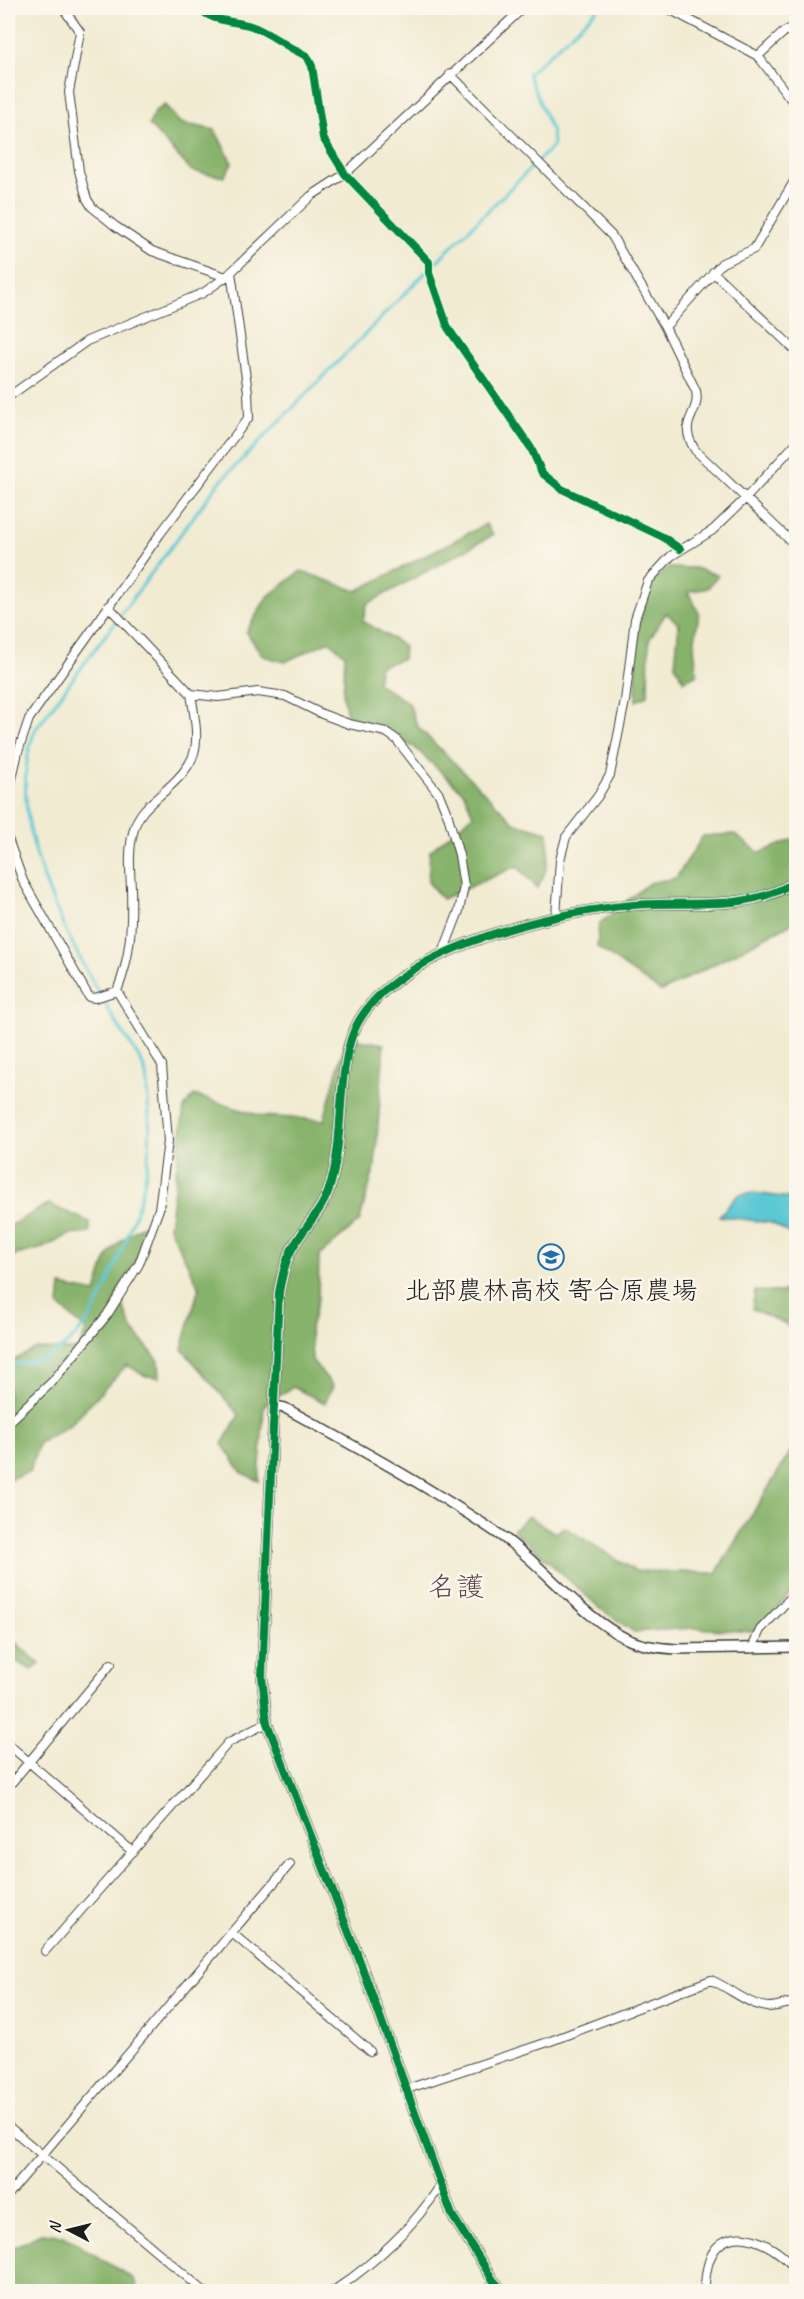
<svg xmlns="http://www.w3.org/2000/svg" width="804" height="2299" font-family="Caveat,'Klee One',sans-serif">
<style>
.forest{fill:#88b36c;stroke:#526844;stroke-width:1.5}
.water{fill:#5cc8d3;stroke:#3c7278;stroke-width:1.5}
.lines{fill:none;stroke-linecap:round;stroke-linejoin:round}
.stream{stroke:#5cc8d3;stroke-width:3}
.minor-casing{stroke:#3c3b37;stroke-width:10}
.tertiary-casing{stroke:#3c3b37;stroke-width:12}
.minor{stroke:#fff;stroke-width:8}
.tertiary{stroke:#fff;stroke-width:9}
.cycleway-casing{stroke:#fbf7ec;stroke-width:11}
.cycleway{stroke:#00873e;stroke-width:8}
.labels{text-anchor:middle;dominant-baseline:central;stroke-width:5;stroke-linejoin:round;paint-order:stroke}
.poi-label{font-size:26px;fill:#1c1c1c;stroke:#fbf7ec}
.quarter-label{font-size:28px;fill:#5c444c;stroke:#fbf7ec}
</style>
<rect width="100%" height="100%" fill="#fbf7ec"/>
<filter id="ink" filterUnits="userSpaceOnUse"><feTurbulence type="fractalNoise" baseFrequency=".0167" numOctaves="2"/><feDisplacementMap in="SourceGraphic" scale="12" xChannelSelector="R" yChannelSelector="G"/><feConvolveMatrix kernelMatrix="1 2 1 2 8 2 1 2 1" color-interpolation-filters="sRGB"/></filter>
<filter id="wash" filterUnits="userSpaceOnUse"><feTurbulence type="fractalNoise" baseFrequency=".008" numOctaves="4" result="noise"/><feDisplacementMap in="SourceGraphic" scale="24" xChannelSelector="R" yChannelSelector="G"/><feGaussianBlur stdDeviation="1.35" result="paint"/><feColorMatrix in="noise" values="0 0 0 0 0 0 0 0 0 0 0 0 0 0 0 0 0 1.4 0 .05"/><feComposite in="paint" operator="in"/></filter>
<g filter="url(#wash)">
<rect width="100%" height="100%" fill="#f1ebd2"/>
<path class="forest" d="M165,105L180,123L215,130L232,163L224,177L192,171L149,125L155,111Z
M486,524L493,535L367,604L363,621L404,646L403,659L380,666L377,683L409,703L417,726L515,823L548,832C550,854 549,870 537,888L517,866L442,899L428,882L430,851L473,815L464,793L414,747L348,718L343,696L345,655L329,641L285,662L263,656L246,632L267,597L301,571L357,591Z
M668,568H695L718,575L708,588L688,592L699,613L694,646L697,674L684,681L675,665L679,624L666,613L649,640L648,695L636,701V632L650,583Z
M734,834L760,853L796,838V921L661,992L597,947L599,924L649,883L676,878L703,836Z
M346,1038L384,1044L375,1166L359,1222L319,1256L318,1299L310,1329L312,1360L333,1386L325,1403L293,1387L264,1405L259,1481L242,1473L222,1444L239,1415L182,1349L199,1287L169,1227L184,1108L194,1095L261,1116L324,1120Z
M48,1204L90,1222V1233L69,1235L43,1248L8,1257V1227Z
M145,1224L146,1242L118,1293L132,1329L159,1361L160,1377L146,1376L127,1365L70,1425L39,1443L30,1471L8,1480V1363L35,1349L79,1350L86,1330L59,1306L61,1286L96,1293C107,1252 109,1247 145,1224Z
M796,1276V1333L784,1323L752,1309L755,1291L783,1292Z
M796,1433V1587L755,1632L694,1628L634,1632L601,1609L513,1530L528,1516L555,1533L564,1527L636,1571L716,1573L791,1451Z
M8,1636L40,1664L32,1670L8,1657Z
M43,2233L64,2236L134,2279L138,2291H8V2250Z"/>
<path class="water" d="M754,1193L796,1199V1237L772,1223L719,1216L738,1195Z"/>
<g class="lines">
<path class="stream" d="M432,266L553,146L552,132L528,74L599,8
M8,1365C22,1363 38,1362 51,1355C83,1338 101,1301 114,1269C139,1209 155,1168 148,1102C147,1093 148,1080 145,1071C140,1055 121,1032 112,1016C68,940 0,819 35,730L217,485L427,271"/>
</g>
</g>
<g filter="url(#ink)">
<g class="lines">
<g class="minor-casing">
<path id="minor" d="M63,8L80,32L69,92L79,171L87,199L92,207L115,226L152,251L226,277
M200,8C209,21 233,21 248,25C269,31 286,48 307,56L312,66L323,138L345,174L429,262V273L448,328L531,448L542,473L562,489L663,537L680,549
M667,8L758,56L796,106
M758,56L785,31L796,26
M450,74L612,236L665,327L696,391C701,416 676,419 695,450L796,546
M713,272L796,351
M665,327L722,263L754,249L796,178
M8,397L87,341L203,293L226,277L311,196L345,174L523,8
M108,606L191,694L218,697L258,692L285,696L322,714L349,724L386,732L396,739L439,794L448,816L459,855L464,886L459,911L442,955
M8,796L18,752L29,719L160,534L249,417L248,392L231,272
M8,839L23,881L89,997L95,998L117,991C131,957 132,925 131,888C130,869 128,849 134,829C138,815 146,807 158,797C202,759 200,749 191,694
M556,916L560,860L566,837L598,796L610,775L625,701L635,619L648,581L671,556L713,530L746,498L796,443
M8,1423L52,1382L107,1315L139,1264L159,1209L168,1141L162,1065L117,991
M752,1648L760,1630L796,1592
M8,1744L133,1852
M8,1787L111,1664
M232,1933L370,2051
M45,1951L229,1742L267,1723
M407,2089L548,2042L711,1980C730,1988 748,2005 768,2007C777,2007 787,2003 796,2002
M8,2126L205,2292
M8,2195L290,1864
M332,2292C375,2263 412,2229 441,2185
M704,2292C706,2277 706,2259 717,2247C739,2223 783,2250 796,2271"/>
</g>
<g class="tertiary-casing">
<path id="tertiary" d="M275,1406L285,1408C358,1448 431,1488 500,1535C544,1565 580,1616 627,1639C642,1646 659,1648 676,1649L796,1647
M504,2292L493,2280L452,2215L358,1956L267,1723L262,1676L279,1292C282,1277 285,1262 292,1249C305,1225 324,1210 331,1183C344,1136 337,1086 351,1039C378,951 552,912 633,905C687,900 749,913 796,881"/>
</g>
<use href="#minor" class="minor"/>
<use href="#tertiary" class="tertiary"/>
<g class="cycleway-casing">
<path id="cycleway" d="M200,8C209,21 233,21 248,25C269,31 286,48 307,56L312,66L323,138L345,174L429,262V273L448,328L531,448L542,473L562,489L663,537L680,549
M504,2292L493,2280L452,2215L358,1956L267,1723L262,1676L279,1292C282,1277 285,1262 292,1249C305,1225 324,1210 331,1183C344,1136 337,1086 351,1039C378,951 552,912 633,905C687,900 749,913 796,881"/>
</g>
<use href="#cycleway" class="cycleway"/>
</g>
</g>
<defs>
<g id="school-ring" transform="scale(1.35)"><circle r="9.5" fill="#fbf7ec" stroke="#1f6fb2" stroke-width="1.5"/><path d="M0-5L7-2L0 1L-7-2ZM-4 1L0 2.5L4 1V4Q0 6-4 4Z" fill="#1f6fb2"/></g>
</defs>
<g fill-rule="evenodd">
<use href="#school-ring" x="551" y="1257"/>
</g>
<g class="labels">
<g class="poi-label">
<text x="551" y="1290">北部農林高校 寄合原農場</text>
</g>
<g class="quarter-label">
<text x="456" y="1586">名護</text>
</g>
</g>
<rect width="804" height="2299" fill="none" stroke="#fbf7ec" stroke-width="30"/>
<g transform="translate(69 2230) rotate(277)" stroke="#fbf7ec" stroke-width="4.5" paint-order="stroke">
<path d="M0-4.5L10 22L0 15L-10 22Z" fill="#1c1c1c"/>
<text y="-9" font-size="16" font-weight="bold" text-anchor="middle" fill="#1c1c1c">N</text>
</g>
</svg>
